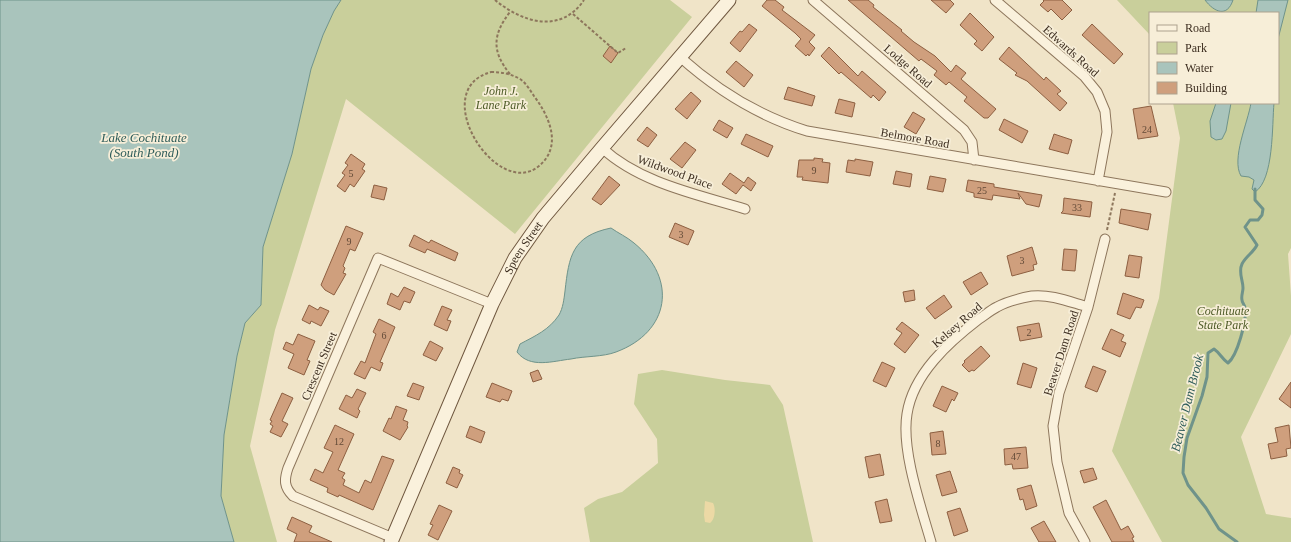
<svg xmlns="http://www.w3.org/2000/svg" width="1291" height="542" font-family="'Times New Roman',serif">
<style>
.green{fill:#c9cf9b}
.sand{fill:#ecd9a5}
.water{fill:#a9c4bc;stroke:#6f938a}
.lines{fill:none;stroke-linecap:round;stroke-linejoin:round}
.stream{stroke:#6f938a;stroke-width:3}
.building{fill:#cf9f7d;stroke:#8d5f41}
.street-casing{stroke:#8d765c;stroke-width:11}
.secondary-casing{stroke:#6f573f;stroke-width:15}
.path{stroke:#8d765c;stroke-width:2;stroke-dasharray:3 2;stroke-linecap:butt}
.street{stroke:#faf1dc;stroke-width:9}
.secondary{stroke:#faf1dc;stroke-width:13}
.labels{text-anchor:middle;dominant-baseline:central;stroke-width:3.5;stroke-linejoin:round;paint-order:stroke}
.number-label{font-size:10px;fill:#624a37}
.street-label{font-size:12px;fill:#3d2e20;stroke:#f7eed8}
.park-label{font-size:12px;font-style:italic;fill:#4d5a26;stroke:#f7eed8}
.water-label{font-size:13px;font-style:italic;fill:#2f5d5a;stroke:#f7eed8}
</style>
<rect width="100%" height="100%" fill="#f0e4c8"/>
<path class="green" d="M341,0H670L692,17L515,234L346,99L275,330L250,446L277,542H234L221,496L224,435L237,356L245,323L261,305L263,247L292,154L311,69L323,35L334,11Z
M1117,0H1291V248L1288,254L1291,296V334L1241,437L1266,514L1291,518V542H1162L1112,451L1159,298L1180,138L1173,103H1278V13H1150V35Z
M662,370L725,380L770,385L783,405L813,542H590L584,508L598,499L622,492L658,463L657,439L634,404L638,374Z"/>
<path class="sand" d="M705,501L713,503C716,509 715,519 710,523L705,522L704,515Z"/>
<path class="water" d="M0,0H341L334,11L323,35L311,69L292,154L263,247L261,305L245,323L237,356L224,435L221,496L234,542H0Z
M1205,0H1233C1227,18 1214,12 1205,0Z
M1258,0H1288L1278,39V13H1256Z
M1216,103H1231L1226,131L1222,139L1216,140L1211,137L1210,121Z
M1251,103H1274C1272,125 1274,180 1255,192L1252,189L1254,180L1249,177L1241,176C1231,159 1248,122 1251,103Z
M611,228C618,233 627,237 634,243C678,279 670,332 616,352C603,357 585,356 571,359C553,361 530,369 517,352L520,344C535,336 549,330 559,315C563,308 564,299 565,291C569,256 572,236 611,228Z"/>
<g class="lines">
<path class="stream" d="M1237,542L1219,529L1206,508L1188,485L1183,473L1184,457L1187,438L1202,396L1207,377L1208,353L1214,349C1220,353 1222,359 1228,363C1237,356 1247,321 1245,308C1245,305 1242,303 1242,300C1241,296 1243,292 1243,288C1243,280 1238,272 1242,264C1246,256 1253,253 1257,245L1245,227L1250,220H1258L1262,215L1263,209L1255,200V189"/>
</g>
<path class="building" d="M767,0H775L784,7L782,10L815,35L809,42L815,48L809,56L808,54L806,56L795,46L801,39L795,33L762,6Z
M848,0H868L874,5L873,7L902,30L901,31L914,42L935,56L951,72L956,65L966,73L961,79L996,109L988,118H984L964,101L967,97L949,82L946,85L934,75L937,71L921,59L919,61Z
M931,0H950L954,4L946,13Z
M1043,0H1062L1072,10L1062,20L1051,9L1048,12L1040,5L1044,1Z
M970,13L994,37L982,51L974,44L977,41L960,25Z
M749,24L757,30L740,52L730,43L740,31L742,32Z
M1092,24L1123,54L1114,64L1082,35Z
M610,46L618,53L611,63L603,56Z
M829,47L858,76L862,71L886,92L879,101L873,95L871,98L841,72L839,74L821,56Z
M1009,47L1044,80L1046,77L1061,91L1057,94L1067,103L1060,111L1027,81L1015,75L1017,73L999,59Z
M736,61L753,75L744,87L726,72Z
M788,87L815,96L812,106L784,99Z
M691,92L701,101L687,119L675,109Z
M839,99L855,103L852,117L835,113Z
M1151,106L1158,136L1138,139L1133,109Z
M913,112L925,119L916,134L904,127Z
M1004,119L1028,131L1022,143L999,130Z
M719,120L733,128L727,138L713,130Z
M647,127L657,135L648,147L637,140Z
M746,134L773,146L768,157L741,144Z
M1054,134L1072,140L1068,154L1049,149Z
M685,142L696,150L682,168L670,159Z
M351,154L365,164L362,169L365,171L354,187L350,184L345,192L337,186L345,175L342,173L348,165L345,163Z
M814,158L823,159L822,162L830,163L828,183L802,180L803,177H797L799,160H814Z
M855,159L873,162L870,176L846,172L848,160L855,161Z
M896,171L912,174L910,187L893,184Z
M730,173L744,183L748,177L756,183L751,191L743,185L736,194L722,184Z
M609,176L620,185L601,205L592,199Z
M930,176L946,179L943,192L927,189Z
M968,180L994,184V187L1042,195L1039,207L1026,204L1018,193L1020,199L993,195L992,200L974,197V193L966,191Z
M374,185L387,188L384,200L371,197Z
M1064,198L1092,202L1090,217L1061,213L1063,211Z
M1121,209L1151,214L1148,230L1119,223Z
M675,223L694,231L688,245L669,237Z
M346,226L363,233L355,251L350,249L343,266L345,268L343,273L346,274L334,295L325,290L321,285Z
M414,235L429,243L431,240L458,253L455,261L427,249L425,253L409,246Z
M1032,247L1037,264L1033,265L1034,270L1012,276L1007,256Z
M1064,249L1077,250L1075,271L1062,270Z
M1129,255L1142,257L1139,278L1125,276Z
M981,272L988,284L971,295L963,282Z
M404,287L415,292L410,303L404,301L400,310L387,304L391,293L398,297Z
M914,290L915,300L905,302L903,292Z
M1123,293L1144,300L1141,308L1136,307L1130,319L1117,314Z
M944,295L952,307L935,319L926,308Z
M309,305L318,310L320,307L329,311L321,326L311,321L310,324L302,320Z
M442,306L452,310L447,320L451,321L447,331L434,325Z
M379,319L395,327L380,362L383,363L380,371L371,367L365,379L354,374L361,361L365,363L376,334L373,332Z
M902,322L919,335L905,353L894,344L902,333L896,329Z
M1039,323L1042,337L1020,341L1017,327Z
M1111,329L1124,335L1121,341L1126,343L1120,357L1102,349Z
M298,334L315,341L307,360L310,361L304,375L288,368L294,354L283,349L286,342L293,345Z
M430,341L443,348L436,361L423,355Z
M981,346L990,356L974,371L972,370L969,372L962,365L965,362L964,361Z
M882,362L895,368L886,387L873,381Z
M1023,363L1037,368L1031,388L1017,384Z
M1093,366L1106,371L1097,392L1085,387Z
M538,370L542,379L533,382L530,373Z
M1291,382V408L1279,399Z
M413,383L424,387L419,400L407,396Z
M492,383L512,391L508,401L502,399L500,402L486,397Z
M942,386L958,393L954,401L952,399L946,412L933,406Z
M357,389L366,393L358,409L360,411L357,418L339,409L346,395L352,398Z
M282,393L293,398L282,421L288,424L281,437L270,432L273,426L270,424L272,421L270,420Z
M396,406L407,410L403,420L408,422L407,426L408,427L400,440L383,431L389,418L391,419Z
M335,425L354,434L338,470L345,473L342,478L345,480L343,485L359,493L365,480L371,483L382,456L394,460L373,510L339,495L338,497L327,492L328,488L310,480L315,469L323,473L333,452L324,448Z
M1289,425L1291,448L1286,449L1287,456L1271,459L1268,444L1278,442L1275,428Z
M470,426L485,432L481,443L466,437Z
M943,431L946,454L932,455L930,433Z
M1026,447L1028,468L1013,469L1012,464L1005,465L1004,449Z
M880,454L884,475L869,478L865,457Z
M453,467L460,470L459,473L463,475L457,488L446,483Z
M1093,468L1097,479L1084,483L1080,471Z
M950,471L957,492L942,496L936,475Z
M1031,485L1037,506L1026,510L1023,499L1020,500L1017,489Z
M887,499L892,521L880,523L875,502Z
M1106,500L1121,530L1128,526L1134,537L1132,538L1134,542H1112L1093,507Z
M439,505L452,511L438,540L428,535L433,525L430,524Z
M960,508L968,531L954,536L947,512Z
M292,517L312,526L309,532L332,542H294L297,534L287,529Z
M1044,521L1056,542H1039L1031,528Z"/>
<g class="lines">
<g class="street-casing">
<path id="street" d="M813,0L964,130L972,142L974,160
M995,0L1084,76L1097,92L1105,111L1107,132L1098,181
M680,57C718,91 758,116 807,131L1166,192
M602,148C640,183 696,194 745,209
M393,538L293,496C284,487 284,480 288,468L378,258L492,304
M931,542C921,507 901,450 907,414C913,374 949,342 979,319C985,315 991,310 997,307C1006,302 1021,298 1032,296C1051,294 1070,302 1088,307
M1085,542L1069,513L1057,462L1053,426L1059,393L1088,307L1105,239"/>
</g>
<g class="secondary-casing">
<g id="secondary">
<path id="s1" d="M391,542L492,304L515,258L543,218L602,148L729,0"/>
</g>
</g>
<path class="path" d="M495,0C523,23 561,34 584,0
M573,14L618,53L626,48
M491,72C502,72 511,74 520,79C526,83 530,90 534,96C549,116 563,146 539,166C497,201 426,90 491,72Z
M510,74C491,51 493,34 510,12
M1107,230L1115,193"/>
<use href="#street" class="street"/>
<use href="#secondary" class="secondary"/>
</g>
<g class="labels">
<g class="number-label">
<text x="1147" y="129">24</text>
<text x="814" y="170">9</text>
<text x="351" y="173">5</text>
<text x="982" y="190">25</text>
<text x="1077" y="207">33</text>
<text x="681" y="234">3</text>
<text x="349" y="241">9</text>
<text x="1022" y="260">3</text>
<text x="1029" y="332">2</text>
<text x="384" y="335">6</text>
<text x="339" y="441">12</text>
<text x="938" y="443">8</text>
<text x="1016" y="456">47</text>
</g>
<g class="street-label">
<text transform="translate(1071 51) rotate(42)">Edwards Road</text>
<text transform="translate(908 66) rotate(41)">Lodge Road</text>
<text transform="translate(915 138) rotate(10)">Belmore Road</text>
<text transform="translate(675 172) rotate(20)">Wildwood Place</text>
<text stroke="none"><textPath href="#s1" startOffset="323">Speen Street</textPath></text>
<text transform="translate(957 325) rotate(-41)">Kelsey Road</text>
<text transform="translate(1061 353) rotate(-72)">Beaver Dam Road</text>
<text transform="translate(319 366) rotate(-67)">Crescent Street</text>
</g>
<g class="park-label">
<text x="501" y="91">John J.<tspan x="501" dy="14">Lane Park</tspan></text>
<text x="1223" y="311">Cochituate<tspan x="1223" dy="14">State Park</tspan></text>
</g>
<g class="water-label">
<text x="144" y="137">Lake Cochituate<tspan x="144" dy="15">(South Pond)</tspan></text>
<text transform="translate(1187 403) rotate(-76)">Beaver Dam Brook</text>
</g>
</g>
<rect x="1149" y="12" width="130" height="92" fill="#f7eed8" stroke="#ada18e"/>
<rect x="1157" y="25" width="20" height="6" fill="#faf1dc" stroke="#ada18e"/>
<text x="1185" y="32" font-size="12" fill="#3d2e20">Road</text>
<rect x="1157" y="42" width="20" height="12" fill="#c9cf9b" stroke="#ada18e"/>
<text x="1185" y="52" font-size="12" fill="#3d2e20">Park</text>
<rect x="1157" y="62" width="20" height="12" fill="#a9c4bc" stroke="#ada18e"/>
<text x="1185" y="72" font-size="12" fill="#3d2e20">Water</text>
<rect x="1157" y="82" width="20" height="12" fill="#cf9f7d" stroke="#ada18e"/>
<text x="1185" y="92" font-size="12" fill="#3d2e20">Building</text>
</svg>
